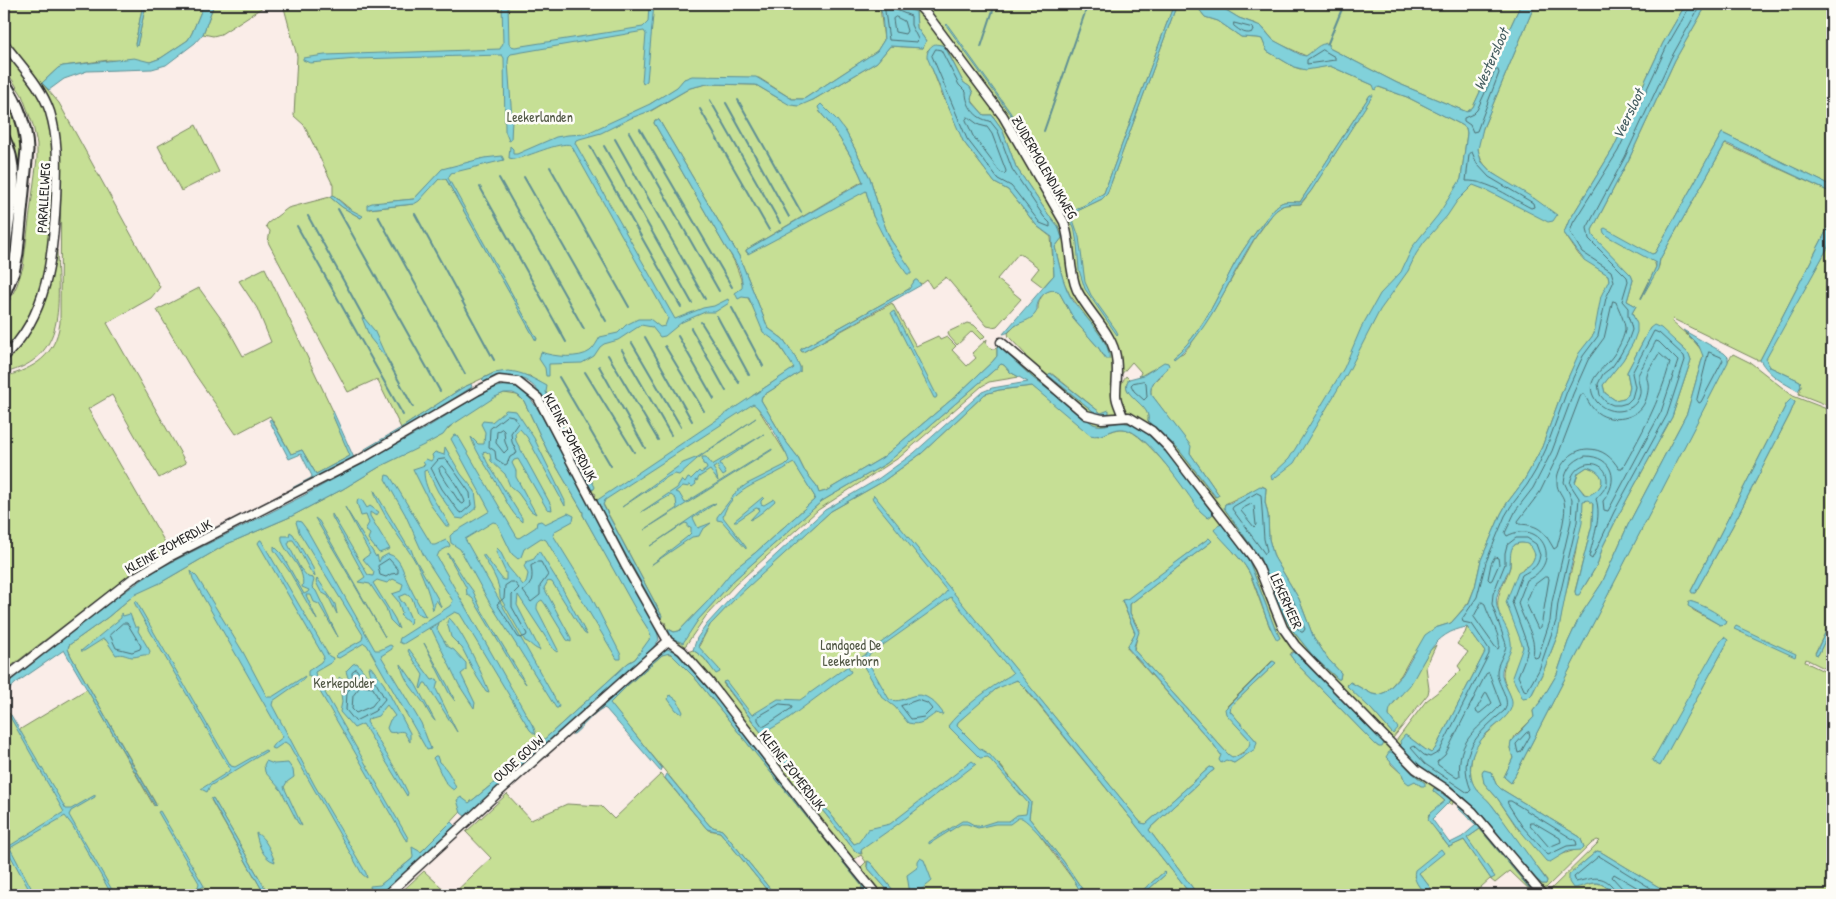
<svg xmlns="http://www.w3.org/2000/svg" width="1836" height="899" font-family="'Patrick Hand',sans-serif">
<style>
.green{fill:#c6df95;stroke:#788560;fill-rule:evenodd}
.water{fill:#81d1da;stroke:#5f8f94;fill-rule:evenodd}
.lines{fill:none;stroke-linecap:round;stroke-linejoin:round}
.shore{stroke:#4d6d71;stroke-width:1}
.stream{stroke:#5f8f94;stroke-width:2}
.minor-casing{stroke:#2b2b2b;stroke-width:11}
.highway-casing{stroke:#2b2b2b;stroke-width:15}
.minor{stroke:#fdfcf7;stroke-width:8}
.highway{stroke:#fdfcf7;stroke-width:11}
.labels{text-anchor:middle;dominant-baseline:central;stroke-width:5;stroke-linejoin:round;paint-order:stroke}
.park-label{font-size:14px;fill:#525846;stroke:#fdfcf7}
.street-label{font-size:14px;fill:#2b2b2b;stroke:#fdfcf7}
.water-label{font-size:15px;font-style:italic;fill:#455d60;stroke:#fdfcf7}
</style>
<rect width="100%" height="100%" fill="#faede8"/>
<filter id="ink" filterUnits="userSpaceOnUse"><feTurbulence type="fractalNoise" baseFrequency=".02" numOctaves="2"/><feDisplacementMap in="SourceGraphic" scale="10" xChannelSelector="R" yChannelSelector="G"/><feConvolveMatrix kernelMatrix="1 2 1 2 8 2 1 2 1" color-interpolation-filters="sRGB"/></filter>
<g filter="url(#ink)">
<path class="green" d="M4,4H143L135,44L137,46L146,4H204L192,33L188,40L161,58L150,62L109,60L63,66L58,68L42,83L59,103L160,287L151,298L107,323L186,463L159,478L112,395L88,409L170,551L132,573L10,667L4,660V377C35,368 55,356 60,323L61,152C59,126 50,96 35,75C28,66 6,45 4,35C1,26 4,13 4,4Z
M214,4H269V6L263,7L221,34L213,36L203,34Z
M283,4H879L880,7L884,40L877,51L804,99H792L759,78L684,79L678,87L650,104L651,111L690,88L707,84L756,85L783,101L813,100L877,62L890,46L923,48L926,41L917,28L916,12L893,4H913L927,18L995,110L1062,223L1070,274L1112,349L1118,412L1112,417L1089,414L1024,356L1026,355L1009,337L1008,333L1015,326L1038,310C1037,299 1047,285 1059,292L1075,321L1098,347L1103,355L1105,342L1070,295L1063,280L1055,247L1062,238L1058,226L1048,214L1016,167L1002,129L992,115H984L973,102L971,98L973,93L970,87L963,82L949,54L930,48L927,51L931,66L943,97L952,112L963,141L995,183L1008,190L1037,226L1051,237L1054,275L1043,287L1031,278L1039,268L1019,253L997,279L1021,299L997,326L992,327L987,326L946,277L932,288L927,280L922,284L914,281L913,285L909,289L801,349V351L803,352L892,303L916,346L938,336L940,340L947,337L956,346L952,350L967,366L976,358L972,353L987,339L986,344L992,349H995L999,344L1085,415L1127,419L1157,438L1242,547L1254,566L1281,631L1290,644L1353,706L1454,800L1452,805L1449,803L1451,800L1449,798L1434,788L1433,791L1445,801L1428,816L1440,836L1449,847L1464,840L1491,879H1492L1467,838L1480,829L1535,895L1510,871L1495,883L1490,879L1472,895H1436L1419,873L1414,876L1419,886L1426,895H1198L1149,830L1151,827L1211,772L1214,770L1213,768L1210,767L1146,824L1141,823L914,545L1014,671L1011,676L1004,679L949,725L972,742L957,728V723C968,713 1004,676 1019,681L1132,820L1191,895H1142L1166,874L1164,872L1137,895H1086L1064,862L1029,818L1031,802L999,764L1030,803L1028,819L1080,889L1082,895H897L871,863L867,861V867L892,895H882L860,868L866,862L861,855L853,860L722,694L685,653L693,650L704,658L709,665L706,657L698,648L710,625L736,597L831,511L882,482L922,453L985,394L999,390L1032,386L1098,436C1106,434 1116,428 1124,429C1146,432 1192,499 1208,518L1213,514C1195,491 1160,435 1134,425C1130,424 1123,421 1119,422C1109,422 1103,428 1093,424L1033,378L1003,349L997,347V356L993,361L957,395L882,458L826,491L819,493L816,485L804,470L797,456L784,439L761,400L762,396L800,372V367L793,353L783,339L768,328L739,256L659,120H655L654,123L726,248C738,263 740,281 748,298C760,322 779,344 794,367L792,370L752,396L756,405L788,457L796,465L815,497L814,500L755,553L734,570L707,602L679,631L674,632L669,629L667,630L672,638H685L698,620L733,581L822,501L887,463L1001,364L1004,365L1010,372L1019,377L989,382L982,386L900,457L818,510L735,585L706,616L686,645L683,647L672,641L664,627L666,625L665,622L661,623L594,504V497L596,495L595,493L592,494L591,490H593L546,392L530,376L494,373L462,388L401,428L377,379L348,392L268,242L270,231L266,226L268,223L288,208L330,197L342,207L361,218L333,195V185L304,125L294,116L297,56ZM819,111L846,132L870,178L881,216L890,239L898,251L873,216L866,191L864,190L748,253L746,252V250L863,181C852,157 837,131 819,111ZM442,170L537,339L536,340L446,179H439L414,204L369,209L384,202L414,199ZM1051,373L1101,413L1093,411L1048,376ZM597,499L603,504L662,616L660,618ZM1223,525L1249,561L1274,626L1280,638L1270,628L1250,574L1244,564L1215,530ZM1209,538L1212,541L1130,604V613L1139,629L1134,650L1226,752L1231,757H1235L1250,748L1251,744L1250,740L1236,724L1227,706L1272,661L1276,663L1231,706L1230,711L1257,742L1234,763C1224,759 1220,754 1214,745L1127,648L1135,633L1122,601L1127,600ZM1292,652H1294L1384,743L1379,747L1375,744L1295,662L1290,655ZM723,683L767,733L854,844L861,850L862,854L856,852L789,769ZM1390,752L1417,777L1421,786L1415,781L1403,778L1402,774L1391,764Z
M921,4H1174L1104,193L1083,206L1070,211L1057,193L1071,214L1102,199L1107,194L1177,4H1195L1205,17L1218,21L1241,37L1259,38L1262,39L1267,51L1294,67L1300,69L1330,66L1373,85L1407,97L1462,125L1466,128L1467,133L1461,179L1486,190L1535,199C1517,189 1477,171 1478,147C1478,141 1481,134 1483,128L1535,4H1686L1663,43L1613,149L1571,218H1570L1564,233L1579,255L1608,275L1609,280L1594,334L1579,354L1563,389L1542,447L1531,468L1523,482L1507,503L1501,514L1481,560L1475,587L1469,602L1451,623L1435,628L1411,657L1401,675L1386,692L1378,695L1372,694L1350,682L1347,685L1372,710L1393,734L1395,725L1389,716V709L1409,685L1430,650L1436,645L1426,667L1429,689L1428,694L1393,738L1391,739L1311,660L1283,625L1264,576L1179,458L1130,415C1120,404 1116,389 1126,376L1129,379C1117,395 1152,403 1148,421L1179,450L1215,497L1219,495L1190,453V446L1151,394C1150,384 1155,380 1162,375L1151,370L1139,377L1141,372L1132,362L1120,376L1118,357L1077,285L1071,240L1005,117ZM1370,95L1372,96L1311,191L1301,204L1284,205L1274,212L1255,238L1214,310L1191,344L1183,353L1173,357C1201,336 1218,295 1234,265C1243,249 1254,234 1265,220C1270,214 1276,204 1284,202C1288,201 1295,202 1300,202ZM1262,486L1266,488L1265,502L1268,515L1269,539L1274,557L1299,599L1313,636L1328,659L1341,673L1340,679H1338L1314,657L1290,627L1277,602L1260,558L1226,511L1225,504Z
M1216,4H1521L1473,107L1467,112L1397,83L1329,48V44L1326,43L1306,56L1280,44L1273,40L1264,29L1256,24L1239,18Z
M1707,4H1832V186L1722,133L1655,253L1652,254L1656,267L1641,298L1659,266L1660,259L1725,144L1832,193V220L1760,360H1757L1673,319L1672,322L1693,340L1702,351L1703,356L1687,413L1628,525L1602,583L1580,616L1568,642L1557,674L1541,701L1533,711L1534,717L1515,736L1510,748L1513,758L1504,777L1511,783L1729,359L1733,354L1751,363L1793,396L1832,411V619L1815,653L1818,655L1832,626V672L1806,659L1805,662L1832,675V895H1672L1601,852L1597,851L1569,875L1579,886C1589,884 1599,880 1607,888C1611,891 1612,893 1617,895H1564L1560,893L1548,895L1549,891L1600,841L1597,840L1592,843L1546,888H1540L1483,821L1424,772L1396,744V741L1426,701L1443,688L1461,670L1458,666L1468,652L1457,644L1465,633L1467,627L1485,652L1435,749L1431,753C1422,748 1414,740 1405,735L1401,746L1422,768L1464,797L1482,815L1535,878L1542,884H1546L1547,880C1534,863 1520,846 1508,828C1502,820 1497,811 1490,803C1486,798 1480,795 1476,790C1468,779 1470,762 1474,750C1481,735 1506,720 1509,711C1516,690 1497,685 1505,664L1499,613C1494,595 1505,584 1510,567C1511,561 1508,553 1512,548C1516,541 1528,541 1533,548C1534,550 1535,553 1535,555C1533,563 1531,566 1523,568L1521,640L1523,647L1522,654L1532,694L1543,672L1558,634L1563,604L1575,555L1584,493L1575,483L1578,473L1587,467C1604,472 1607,483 1593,494L1592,525L1575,591L1576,595L1584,587L1597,565L1603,546L1619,514L1672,417L1691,360C1686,344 1663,336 1650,328L1627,372L1630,387L1628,395L1624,398L1615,400L1605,393L1603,385L1627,354L1634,319L1632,313L1636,306L1627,301L1633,280L1631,275L1592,236V230L1629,159L1675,60ZM1791,399L1795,402L1790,414L1732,527L1695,593L1691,591L1787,403ZM1689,601L1700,605L1725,620L1720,625L1693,610ZM1726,645L1660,765L1653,760ZM1483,771L1491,772L1496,784L1501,789L1580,837L1584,847L1560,855L1518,829L1498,799L1484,783Z
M4,49C19,69 37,88 46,112C57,142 54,175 52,207C50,234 49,261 42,287C36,311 20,334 4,352V312L17,285L23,267L37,159V144L33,125L22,95L4,67Z
M4,93C22,119 23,149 20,179H18L16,155L13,145L4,130Z
M196,125L219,172L181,191L158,146Z
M4,152L8,175L4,220Z
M1832,240V407L1799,394L1801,386L1800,381L1770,367L1765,359Z
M57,250C58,302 69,358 4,373V361C36,332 49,291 57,250Z
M265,268L333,411L332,414L350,454V456L316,474L302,450L291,454L270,416L236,434L190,367L157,310L199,288L227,327L243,356L271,342L257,308L239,281Z
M967,323L974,325L985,336L981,340L972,331L957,345L949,336L948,332Z
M504,393L517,395L524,401L547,450L583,512V515L651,634L650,640L635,659L628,663L516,765L469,803L435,840L368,895H269L213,798L211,800L265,895H4V711L10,714L19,730L87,689L154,806L156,804L71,656L68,649L69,645L108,617L134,595L146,588L160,583L227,544L290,517L343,489L381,466L442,435C456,419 485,400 504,393Z
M666,653C677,654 687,670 695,678L862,886V890L855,895H775L722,830L710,826L611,705L610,703L629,684L662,655Z
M661,774L708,830L720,832L771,895H452L491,858L466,832L507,794L531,820L567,804L601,806L614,819Z
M424,871L450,895H398Z"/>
<path class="water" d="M143,4H146L137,46L135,45Z
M204,4H214L203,34L195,43L166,65L152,69L87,71L64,79L49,90L42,83L58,68L63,66L134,58L150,62L161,58L188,40L192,33Z
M502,4H508L509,43L511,46L515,47L643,27L648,22L649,4H654L647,81L643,84L642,81L646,34L644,31L511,54L509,56L508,62L512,119L511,140L509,141L505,131L504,58L502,55L357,59L310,63L303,60V58L325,55L500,49L503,43Z
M879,4H893L916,12L917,28L926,41L923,48L890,46L877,62L813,100L799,106L790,105L756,85L707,84L690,88L650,111L631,118L601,133L576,140L575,143L675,319L703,308L714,306L728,299L729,303L715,312H705L682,322L665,336L660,337L652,327L641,325L618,340L604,344L600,347L594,356L582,363L549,364V376H546L545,368L539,359L541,352C553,357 580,359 590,351C594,348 597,342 600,337L618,333L626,325L638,319H650L660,327L665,326L668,318L571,145C559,141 529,157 514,159L509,158L510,146L513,149V154H517L556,137L568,135L585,134L650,104L677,87L684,79L692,76L756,77L792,99H804L877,51L884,40L882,14Z
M1174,4H1177L1107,194L1102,199L1071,214L1079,237L1085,282L1091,295L1116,330L1118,334L1117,335L1085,289L1079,270L1077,243L1074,227L1056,194L1059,193L1070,211L1083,206L1104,193Z
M1195,4H1216L1239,18L1261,26L1273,40L1301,55L1306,56C1314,51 1319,42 1329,44V48L1397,83L1467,112L1473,107L1521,4H1535L1483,128L1478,149L1481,161L1492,173L1535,199L1557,215L1553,221L1548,222L1486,190L1473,185L1457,201L1447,216L1424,242L1416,254L1408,271L1380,310L1348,372L1294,463L1272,480L1271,476L1289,459L1344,368L1361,328L1380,294L1401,272L1413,246L1438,215L1461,179L1467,133L1466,128L1462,125L1407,97L1379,87L1375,90L1373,85L1330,66L1306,70L1294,67L1267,51L1262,39L1258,38L1241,37L1218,21L1205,17Z
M1686,4H1707L1675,60L1629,159L1592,230L1593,236L1631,275L1633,280L1627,301L1636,306L1632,313L1637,324V332L1633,343L1623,360L1603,385L1605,393L1615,400L1624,398L1628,395L1630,387L1627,372L1650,328L1654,325L1661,328L1689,354L1691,360L1672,417L1619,514L1603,546L1597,565L1579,595H1576L1575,592L1592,525L1593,504L1588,500L1583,501L1582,523L1570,571L1558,634L1543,672L1532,694L1528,698L1523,699L1512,677L1523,647L1506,602L1518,572C1527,567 1532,566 1535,555C1533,549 1531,544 1523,543C1509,542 1511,554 1510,564C1510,568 1508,572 1506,575C1504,582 1499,589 1497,596C1493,612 1509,626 1511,642C1513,653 1504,660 1502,670C1500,682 1511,691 1512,702C1513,715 1495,725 1487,733C1474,747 1467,762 1472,781C1476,792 1484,795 1491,804C1510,829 1528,855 1547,881L1546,884H1542L1535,878L1482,815L1464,797L1422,768L1401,746L1400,741L1405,735C1414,740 1423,749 1431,753L1435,749L1485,652L1467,627C1432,633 1427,658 1410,685C1403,694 1388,704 1389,716L1398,728L1393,734L1372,710L1347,686L1350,682L1372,694L1378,695L1386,692L1402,675L1425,635L1435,628L1451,623L1469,603L1475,587L1481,560L1501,514L1507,503L1523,482L1531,468L1542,447L1563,389L1579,353L1594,334L1601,296L1609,280L1608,275L1584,260L1564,233L1570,218H1571L1613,149L1663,43ZM1587,467C1606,472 1607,487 1589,495L1584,494L1575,482L1578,473Z
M947,24L1010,112L1052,182L1051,184L1010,114L946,25Z
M935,44L942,45L946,49L963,82L970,87L973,93L971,98L973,103L984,115H992L1002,129L1016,167L1048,214L1058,226L1062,238L1055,247C1059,263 1062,281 1070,296C1079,312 1112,341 1109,359H1106L1098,347L1075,321L1059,292C1051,287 1040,294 1038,303C1036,307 1038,310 1035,314C1030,321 1022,321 1015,326C1010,329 1010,333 1003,334L1054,275L1052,237L1037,226L1008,190L995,183L963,141L927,57C927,51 930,46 935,44Z
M1370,95H1373L1311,191L1300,204C1294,204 1287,204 1282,206C1273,211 1267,222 1261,229C1232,268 1212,331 1174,359L1173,357C1201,336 1218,295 1234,265C1243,249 1254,234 1265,220C1270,214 1276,204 1284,202C1289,201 1295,202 1300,202Z
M821,104L837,120L846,132L870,178L881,216L890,239L911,269V274H907L892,253L873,216L866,191L748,254L746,250L863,182C855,161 842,141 829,123C826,118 820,114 818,107Z
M655,120H659L739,256L768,328L783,339L793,353L800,367V372L762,396L761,400L784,439L797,456L804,470L816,485L819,493L826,491L882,458L957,395L993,361L997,356V347L998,346L1033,378L1093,424C1106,429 1115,419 1130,424C1160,434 1194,489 1213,514L1208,518L1200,511C1186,492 1147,432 1124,429C1112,427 1103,439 1090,435L1032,386L999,390L985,394L922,453L882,482L831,511L736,598L710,625L698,646L719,669L720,672L716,674L704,658L693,650L697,638L707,624L741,587L825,510L878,479L914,453L982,392L992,388L1028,382L1010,372L1004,365L1001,364L887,463L822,501L733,581L698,620L683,643L672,638L668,629L674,632L679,631L707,602L733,570L755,553L814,500L815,497L794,463C789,465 785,469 780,471C759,483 730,490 723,517L746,547V549L722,521L717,520V517L737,491L747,484L785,465L789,461C786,450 762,408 753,404L605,500L603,505L662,616L661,618L596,501L794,368L778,343L763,332L749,298L742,297L738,299L735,293L742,288C744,275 734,258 726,248L654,123Z
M1722,133L1832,186V193L1728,144H1725L1660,259L1658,269L1641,299L1656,267V263L1607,236L1604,233L1603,229L1605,228L1652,254L1655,253Z
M502,156L504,160L451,173L448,178L537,339L536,341L446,179H439L419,201L414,204L367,209V205L372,203L414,199L442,169L484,158Z
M333,195L346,207L363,216L361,218L342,207L330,197Z
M1832,220V240L1766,359L1770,367L1800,381L1801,386L1798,391C1784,383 1769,376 1760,360Z
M915,280H917L921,285L803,352L801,351V349L909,289Z
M894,311L937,396L936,398H934L891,313Z
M362,318H364L374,330L387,359L370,338Z
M1683,330L1724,353L1728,357V362L1511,783L1504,777L1513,758L1510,748L1511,742L1534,717L1533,711L1541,701L1557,674L1568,642L1580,616L1602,583L1628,525L1687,413L1703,356L1699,346Z
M1164,362L1168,363L1169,366C1162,375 1149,381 1151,394L1191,446L1190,453L1219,495L1216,497L1179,450L1148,421C1152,404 1117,395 1129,379L1144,375Z
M508,371C523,372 534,379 547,386L546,392L550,402L595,487L594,489L591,490L540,394C527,373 504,373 485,382L482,379L494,373Z
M1050,373L1101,413L1109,410V413L1101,415L1093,411L1048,375Z
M471,384L472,387L420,420L366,450L365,449L401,428L462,388Z
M507,385C523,387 530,398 539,411L642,602L657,631L659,640L651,650L470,814L465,816L461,813L457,800L461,797L469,803L516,765L628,663L635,659L651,637L648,629L637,612L583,515V512L547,450L524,401L519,396L513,393H504L495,397L449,427L443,435L428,443L381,466L343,489L290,517L227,544L160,583L134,595L108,617L69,645L68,649L71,656L156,805L155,806L64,650L16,683L4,694V686L117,597L158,569L303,496L426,428L489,389Z
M1791,399L1795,402L1790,414L1732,527L1695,593H1692L1691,591L1787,403Z
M506,410L516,411L534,438L565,501V506L527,437L520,429L515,433L516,441L551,505L552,510L547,509L518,459L514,460L512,463L516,471V477L536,514L531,511L518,493L510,486L505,474L491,461L490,454L485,451L483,453L487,462L522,518V522C510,512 505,498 498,486C489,469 477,455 471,437L478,444H484L485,432L481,424L483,421L492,422Z
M333,411L354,458L293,489L292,488L311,478L312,476L301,454L289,459L269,420L271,419L291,454L302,450L316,474L350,456L332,414Z
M756,418L697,459L679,475L675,474L669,476L622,507L683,463L698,457Z
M764,434L720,463L726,474L723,476L718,469L719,465L713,468L716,472L718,481L710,470L699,477L697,481L695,480L696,484L692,487L689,484V487L683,486L675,492L679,493L685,503L772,449V450L644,530L677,508L676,499L671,495L641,512L677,488L682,480L685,483L688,478L691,479L699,471L701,473L707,469L706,465L703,464L702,457H706L712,465Z
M454,435L458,436L517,537L519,538L536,527L537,522L541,521L545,524L568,513L574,516L573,521L555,531L553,535L592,598L621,655V659H617L546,540L541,538L524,549L521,557L518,559L512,554L497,523L493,522L465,539L559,706L558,708H556L488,600L460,549L451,543L450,536L453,533L490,511L451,439Z
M445,447L461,474L475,491L477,507L463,519L456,518L438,492L427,470L424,471C424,493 441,507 450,526H446L432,507L413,469L425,465L423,462L426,459L431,461L433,458L432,455L435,452L444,455Z
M386,475L390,476L432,545H435L446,540L449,543L450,546L439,552L437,557L534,728L536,735L530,730L460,614L455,612L403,644L399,642L400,638L450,606L453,601L424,556L405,514L385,479Z
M1260,486L1266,488L1265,502L1268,515L1269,539L1274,557L1299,599L1313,636L1328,659L1341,673L1340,679H1338L1314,657L1290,627L1277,602L1260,558L1224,508L1225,504L1230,503Z
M374,490L408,547H410L414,557L438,599L441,607L436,600L433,610C428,589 421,568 408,550C398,536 377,506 374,490Z
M874,495L1141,823L1146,824L1210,767L1213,768L1214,770L1211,772L1151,827L1149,830L1198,895H1191L1132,820L1028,691L1017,680L996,689L958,722L957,726L979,748L990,755L1031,802L1029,818L1064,862L1086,895H1082C1074,877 1038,828 1022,818H1018L1010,824H995L978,828L967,824H961L929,844V842L962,821H967L976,826H980L996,821H1009L1017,815L1026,814L1028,803L988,757L980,758L948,726C958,712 984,692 1000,682C1004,678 1009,677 1013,673L951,597L869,655L867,660L889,699C907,708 917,677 943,713L942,715L936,713C926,720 921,726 908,723L895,707L882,697L863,665L855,664L858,660L941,598L947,591L877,505L872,498Z
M763,497L764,498L761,501V504L764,505L774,499L775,501C766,509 760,515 750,520L760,509L756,508L737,521H734Z
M358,499L362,500L367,508L370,506L379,512L376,516L370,512V516L390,549L379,553L368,539L370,534L365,530L369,523L366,515L361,516L357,503Z
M716,503L693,518L698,528L711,523L702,530L699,536L692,537L651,565L687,537L691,533V527L688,528V524L685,523L650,546L707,507Z
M345,507L376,557L377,555L379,562L381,558L388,554C402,557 403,574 409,585C414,596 420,606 426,617L417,613L412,598L406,594L399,597L401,601L404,603L411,619L410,624L400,615L402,613L398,601L392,594L401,591L403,584L393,579L387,583L377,580L373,583L395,619L399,629L390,620L386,608L370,584L358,582L365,577L332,517V514L368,575L373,576L374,572L363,559L370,554Z
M315,518L319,521L385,637Z
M298,521L301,522L307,530L375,650H380L390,645L392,646V649L381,656L421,723L431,749L427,750L367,645L364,643L339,658L336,657L337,654L362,640L363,635L299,532L296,522Z
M1219,524L1223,525L1249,561L1274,626L1280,638L1277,640C1264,619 1260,594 1249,572C1240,556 1225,544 1214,530Z
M290,532L293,534L313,568L315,577C309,572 300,549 293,540H290L288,544L300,568L308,577L313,578L314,580L312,587L316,591L338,637L319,604L314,602L311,595H306L317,620L289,571L274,550V546L281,553L304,594L308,592L309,590L302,587C308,567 279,550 282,536H289Z
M1209,538L1212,541L1130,604V613L1139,632L1134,646V650L1226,752C1228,754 1231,757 1233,757C1241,757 1251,748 1250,740L1226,714L1225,709L1273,661L1276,663L1231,706L1230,711L1257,742L1255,749L1234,763L1226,760L1221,763L1219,760L1221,755L1214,745L1127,647L1135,633L1122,600L1127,599Z
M260,540H261L329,656L333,658L332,662L315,672L316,677L408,838V841L405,839L312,678L308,676V671L321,662L324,657L258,543Z
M497,548L500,551L508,567L523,585L526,583L528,574L524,566L526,562L534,559L539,551L561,586L587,635L584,633L552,582L548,581L544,588L571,638V642L567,640L545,604L542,600C537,602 537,605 537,609L558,650L557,652L554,650L518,595L517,605L540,650C534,649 531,643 525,641L500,597C500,581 490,568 482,555H484L503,580H506V573L496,552Z
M448,553L465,580L473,591L481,609L526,684L517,673L473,599L467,594L466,587L448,555Z
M191,571L197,577L243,652L267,697H272L305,676L303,680L273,701L272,705L315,786L366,873L367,878L362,874L289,745L285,742L275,749L271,748L273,745L283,737L193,579Z
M317,578L335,604L337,614L328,596L321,592L316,582Z
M136,601L231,766L235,767L265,750L267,751L210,786L207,792L201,789L228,772L230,769L139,612L134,602Z
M1689,601C1701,604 1717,612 1726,621L1725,624L1720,625L1688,606Z
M121,613L123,616L130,614L135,627H139L138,631L150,651L149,655C142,654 138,657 132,657C125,656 123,653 116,655L106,640L103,639L84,651H81L121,618Z
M449,618C461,628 483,675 489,692L486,691L477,677L462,648L451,637L447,622Z
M1832,619V626L1818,655L1815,654Z
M439,623L437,629L447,646L454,650L466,663V670L461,674L475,703L474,708L459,685L432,630L429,629Z
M1736,626L1796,654L1795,657L1734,629Z
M1724,637L1728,640L1726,645L1660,766L1652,761L1717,646Z
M424,643L447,684L455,701L449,693Z
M409,649L432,680L437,679L438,681L436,689L457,732L426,683H424L421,689L420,688L423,675L408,651Z
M667,649L673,651L679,656L712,693L871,895L864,893L861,895H855L862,890V886L723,713L695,678L670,653L662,655L629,684L610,703L662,768L661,771H660L606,709L603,708C592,714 583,727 574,734H572L661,650Z
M1294,652L1384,743L1382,747H1379L1375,744L1295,662L1290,655Z
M357,663L368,677L371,676L369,667H371L384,684L410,733V742L404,732C399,730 395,734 389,732L387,728L390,720L395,716L387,705L378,716L368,719L367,722C381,746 397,769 408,793L407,796L363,724L354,728L340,712L342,702L339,677L348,685L349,681L346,671L353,664Z
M401,664L416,685L435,721C429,715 427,708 422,701C414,690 402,678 401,664Z
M848,666L851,672L786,720L769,730L767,733L854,844L859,842L868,829L890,824L972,761L976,764L898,824L861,850V854L856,852L789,769L723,682L726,681L752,715L778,699L800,700Z
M670,695L677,700L683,712L682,714L676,710L668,699Z
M11,715L66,809H71L95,795V797L71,811L69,815L115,895H112L72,825L65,816L10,848L35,895H32L4,844V840L7,845H11L64,812L10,717Z
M1389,752H1393L1412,773L1425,783V786H1421L1415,781L1409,784L1405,781L1402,774L1386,757Z
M435,756H437L439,762C448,769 452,778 456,788L454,790C443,785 440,768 433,758Z
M266,761L274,764L288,763L293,770L294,777L287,782L284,787L302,826L298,823L281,790L265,772L264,765Z
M1484,770L1491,772L1496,784L1501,789L1580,837L1584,847L1581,850L1568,851L1550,862L1546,861L1518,828L1498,799L1484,783L1482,773Z
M667,774L710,826L722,830L775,895H771L720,832L707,829L665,778Z
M1434,788L1451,800L1432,819L1448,841L1450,843L1462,837L1476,825L1457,807L1458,806L1483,828L1537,895H1535L1480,829L1467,838L1495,877L1491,879L1464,840L1449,847L1428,820L1430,813L1445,801L1433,791Z
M213,798L220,810L269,895H265L211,799Z
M160,811L204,886L189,895H184L198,887L199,883L158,812Z
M451,822L455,826L425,855L379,895H368L371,893L370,886L380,885L412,859L413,857L412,847L421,852Z
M256,833C266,838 271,852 275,862C263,859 258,844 256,833Z
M1441,849L1444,853L1419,873L1436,895H1426C1420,888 1412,880 1415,870Z
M1597,851L1601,852L1672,895H1617C1610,892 1607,886 1601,884C1591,880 1582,888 1573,888L1569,882V875Z
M920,858L924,860L932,881C923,889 914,895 901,895L909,888L907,875L918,867V861Z
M868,861L871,863L897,895H892L867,867Z
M1164,872L1166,874L1142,895H1137Z"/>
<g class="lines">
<path class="shore" d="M884,4L889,40L917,42L918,39L911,25V16L896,10L893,4
M1690,4L1689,8L1667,46L1618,151L1573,223L1570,232L1582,252L1611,271L1614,281L1606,298L1598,336L1583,356L1567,391L1546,449L1536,470L1527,485L1511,506L1505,516L1486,562L1477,597L1462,619L1463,622L1472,624L1489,649V654L1439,752L1430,757L1424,755L1414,746L1411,748L1425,764L1468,793L1471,790C1456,753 1478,733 1504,711C1512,700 1498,686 1497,674C1496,663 1506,654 1506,644L1492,604L1493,594L1505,564V553L1507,545L1516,538H1527L1536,544L1540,555C1538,568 1532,569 1522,575L1512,602L1528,647L1526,656L1518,676L1524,690L1527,691L1539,670L1556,621L1558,603L1577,522L1579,498L1570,484C1574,456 1609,458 1607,482C1606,489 1600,494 1596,499C1602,517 1593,539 1589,557L1592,559L1614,512L1667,415L1685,360L1684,356L1659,333L1654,331L1632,373L1635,387L1632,398L1627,403L1620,405H1613L1606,402L1600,395L1598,384L1603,374L1612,367L1619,357L1628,341L1632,330L1631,325L1628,316V308L1622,301L1628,281L1627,277L1589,239L1587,228L1625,157L1671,58L1701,4
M896,17L904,21L907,31L905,34L895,32L893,19Z
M1234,23L1253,28L1254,31C1247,36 1240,31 1234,26Z
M936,49L941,50L959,85L966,92C966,105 975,119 990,121L998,131L1012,169L1044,217L1050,223V227L1040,223L1016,192L1011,186L998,179L967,139L932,56Z
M1323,50L1335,57V60L1307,64V60Z
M1498,70L1499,73L1477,131L1473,132L1470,125L1464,121V118L1473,114L1477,110L1495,71Z
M968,117L979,125L987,127L992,134L1006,171L1005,174L1000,172L973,136L966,120Z
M1472,152L1477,164L1489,177L1533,203L1534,207L1531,208C1511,198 1488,180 1466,181L1469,155Z
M1613,301L1616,302C1618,308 1626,323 1625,330C1623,341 1615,355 1607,363C1596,375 1584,385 1597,402C1602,408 1610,411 1617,411C1625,411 1633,408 1637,401C1644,390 1637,384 1638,375C1639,373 1654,345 1656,341L1659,342L1678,361L1661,412L1608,511L1604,510L1603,501C1620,481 1613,456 1585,456C1572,461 1566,469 1564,482L1572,499L1571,521L1552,602L1550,621L1538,657L1535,658L1533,656C1537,636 1523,621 1518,603L1527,580C1564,563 1542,518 1507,536L1505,533L1516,510L1533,488L1552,451L1573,394L1588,360L1604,338Z
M1709,352L1721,357L1723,360L1701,402L1699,403L1697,400Z
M1660,354L1670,363C1659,403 1642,433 1622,469H1619C1612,457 1602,449 1588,449C1571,449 1556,467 1557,483C1557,491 1563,495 1564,501C1567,513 1560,535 1557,547L1554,549C1544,532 1541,525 1519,524L1518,521L1540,492L1558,455L1580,397L1582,394H1584C1588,401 1591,408 1598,413C1612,423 1637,420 1645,402C1647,397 1649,389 1648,383C1648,381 1646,378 1647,376C1648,369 1655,361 1658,355Z
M1144,381L1146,383L1147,397L1144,400L1134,391L1131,385L1133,383Z
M508,415L513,416L518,423L511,433L512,442L517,453L510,457L507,464L505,465L496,459L495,451L489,447L490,429Z
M502,429L504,431L505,442L508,449L504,453L496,443L497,432Z
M446,459L470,493L471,505L462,513L459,512L442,489L431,468L438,460Z
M442,466C447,470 464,496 465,502L463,504L460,503L441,474L439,469Z
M1257,493L1261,495L1264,539L1267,551L1265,554L1232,509L1233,507Z
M1252,504L1254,506L1256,525L1254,527L1241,511L1242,509Z
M1495,557L1498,558L1499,564L1492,580L1490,581L1488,579L1491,564Z
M389,559L398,569V573L391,574L386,577L380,575L378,566Z
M538,562H541L548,575L540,586V595L531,602L523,591C533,584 533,577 531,566Z
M1275,573L1278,574L1294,602L1305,629L1303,632H1301C1286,618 1280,595 1273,577Z
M1545,577H1548L1549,579L1541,627L1538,629L1526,603L1533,586Z
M511,582H514L519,588L512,595V607L527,634L526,636L520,638L518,637L497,604L504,598L505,586Z
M1482,602L1485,604C1487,616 1504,639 1498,649L1496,648L1474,617Z
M123,623H127L141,646L140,649L132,652L116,648L110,635Z
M356,669L365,681H375L385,699L375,711L355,721L346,710L347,692L353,686L352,672Z
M1489,673L1501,705C1479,729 1456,738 1460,776L1457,778L1438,765L1437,762L1445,755L1486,674Z
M361,686L373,688L378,698L372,706L356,713L352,709L353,696Z
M1487,693L1492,703L1480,713H1477L1476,710L1485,694Z
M918,700L927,703L932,709L924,717L911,719L901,706Z
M780,704L791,705L792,708L765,726H762L758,720V717Z
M1529,732L1530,736L1521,752L1518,753L1516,744L1526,733Z
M1508,801H1511L1576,841L1577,845L1567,846L1548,855L1522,826L1508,804Z
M1530,822H1533L1560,838L1561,842L1549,847L1530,825Z
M1617,895C1617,891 1615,889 1611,885C1601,874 1589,879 1576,882L1574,877L1599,856L1662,895
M1623,895L1622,888L1612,877L1614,874L1650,895"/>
<path class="stream" d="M1328,43L1344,4
M981,47L995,4
M710,100L780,223
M738,100L801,212
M726,103L789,217
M700,109L769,230
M640,129L732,287
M1044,131L1088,4
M629,132L719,291
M615,139L705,299
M590,146L681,307
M604,146L692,303
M550,167L629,307
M524,177L606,321
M499,178L584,329
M480,187L566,342
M338,209L440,391
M415,214L494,360
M308,216L364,318
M378,216L465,374
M297,226L403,415
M732,308L763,366
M717,316L749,375
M701,322L739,383
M691,328L726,391
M678,336L714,399
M645,337L692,421
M632,343L681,427
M665,346L704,411
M622,350L671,435
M608,355L658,440
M387,359L413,407
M599,366L645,448
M585,372L634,452
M559,377L611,466"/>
<g class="minor-casing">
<path id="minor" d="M917,4L929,17L1003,116L1064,222C1072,245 1068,270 1077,290C1088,312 1108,328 1115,352C1119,367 1116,381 1116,395C1116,402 1121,410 1123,417
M4,43C20,65 41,85 50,112C59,141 57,169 56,199C53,256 48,316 4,357
M1001,342L1086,415L1102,419L1129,417L1152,431L1169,448L1252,556L1259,568L1283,628L1295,645L1416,769L1446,789L1473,812L1543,895
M4,679L132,579L169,557L361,459L477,391L499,380L518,382L538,398L625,565L668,641L682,651L711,684L827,834L877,895
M387,895L500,791L668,641"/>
</g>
<g class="highway-casing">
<path id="highway" d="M4,83C18,104 26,125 27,150L17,253L13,272L4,293
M4,139C21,170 8,217 4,251"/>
</g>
<use href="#minor" class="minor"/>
<use href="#highway" class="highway"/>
</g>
</g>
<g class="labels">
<g class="park-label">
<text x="540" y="116">Leekerlanden</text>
<text x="851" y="644">Landgoed De<tspan x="851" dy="16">Leekerhorn</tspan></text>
<text x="344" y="682">Kerkepolder</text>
</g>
<g class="street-label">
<text transform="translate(1045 167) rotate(60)">ZUIDERMOLENDIJKWEG</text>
<text transform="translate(43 198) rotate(-87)">PARALLELWEG</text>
<text transform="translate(571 437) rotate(62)">KLEINE ZOMERDIJK</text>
<text transform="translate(168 546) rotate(-29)">KLEINE ZOMERDIJK</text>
<text transform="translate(1287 601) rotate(66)">LEKERMEER</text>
<text transform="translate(518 758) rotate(-42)">OUDE GOUW</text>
<text transform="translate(793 770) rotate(52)">KLEINE ZOMERDIJK</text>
</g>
<g class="water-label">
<text transform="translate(1491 59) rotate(-66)">Westersloot</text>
<text transform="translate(1628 114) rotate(-64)">Veersloot</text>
</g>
</g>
<rect width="1836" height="899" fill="none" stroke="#fdfcf7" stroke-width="20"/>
<rect x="10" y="10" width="1816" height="879" fill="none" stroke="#2b2b2b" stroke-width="2" filter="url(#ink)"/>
</svg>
